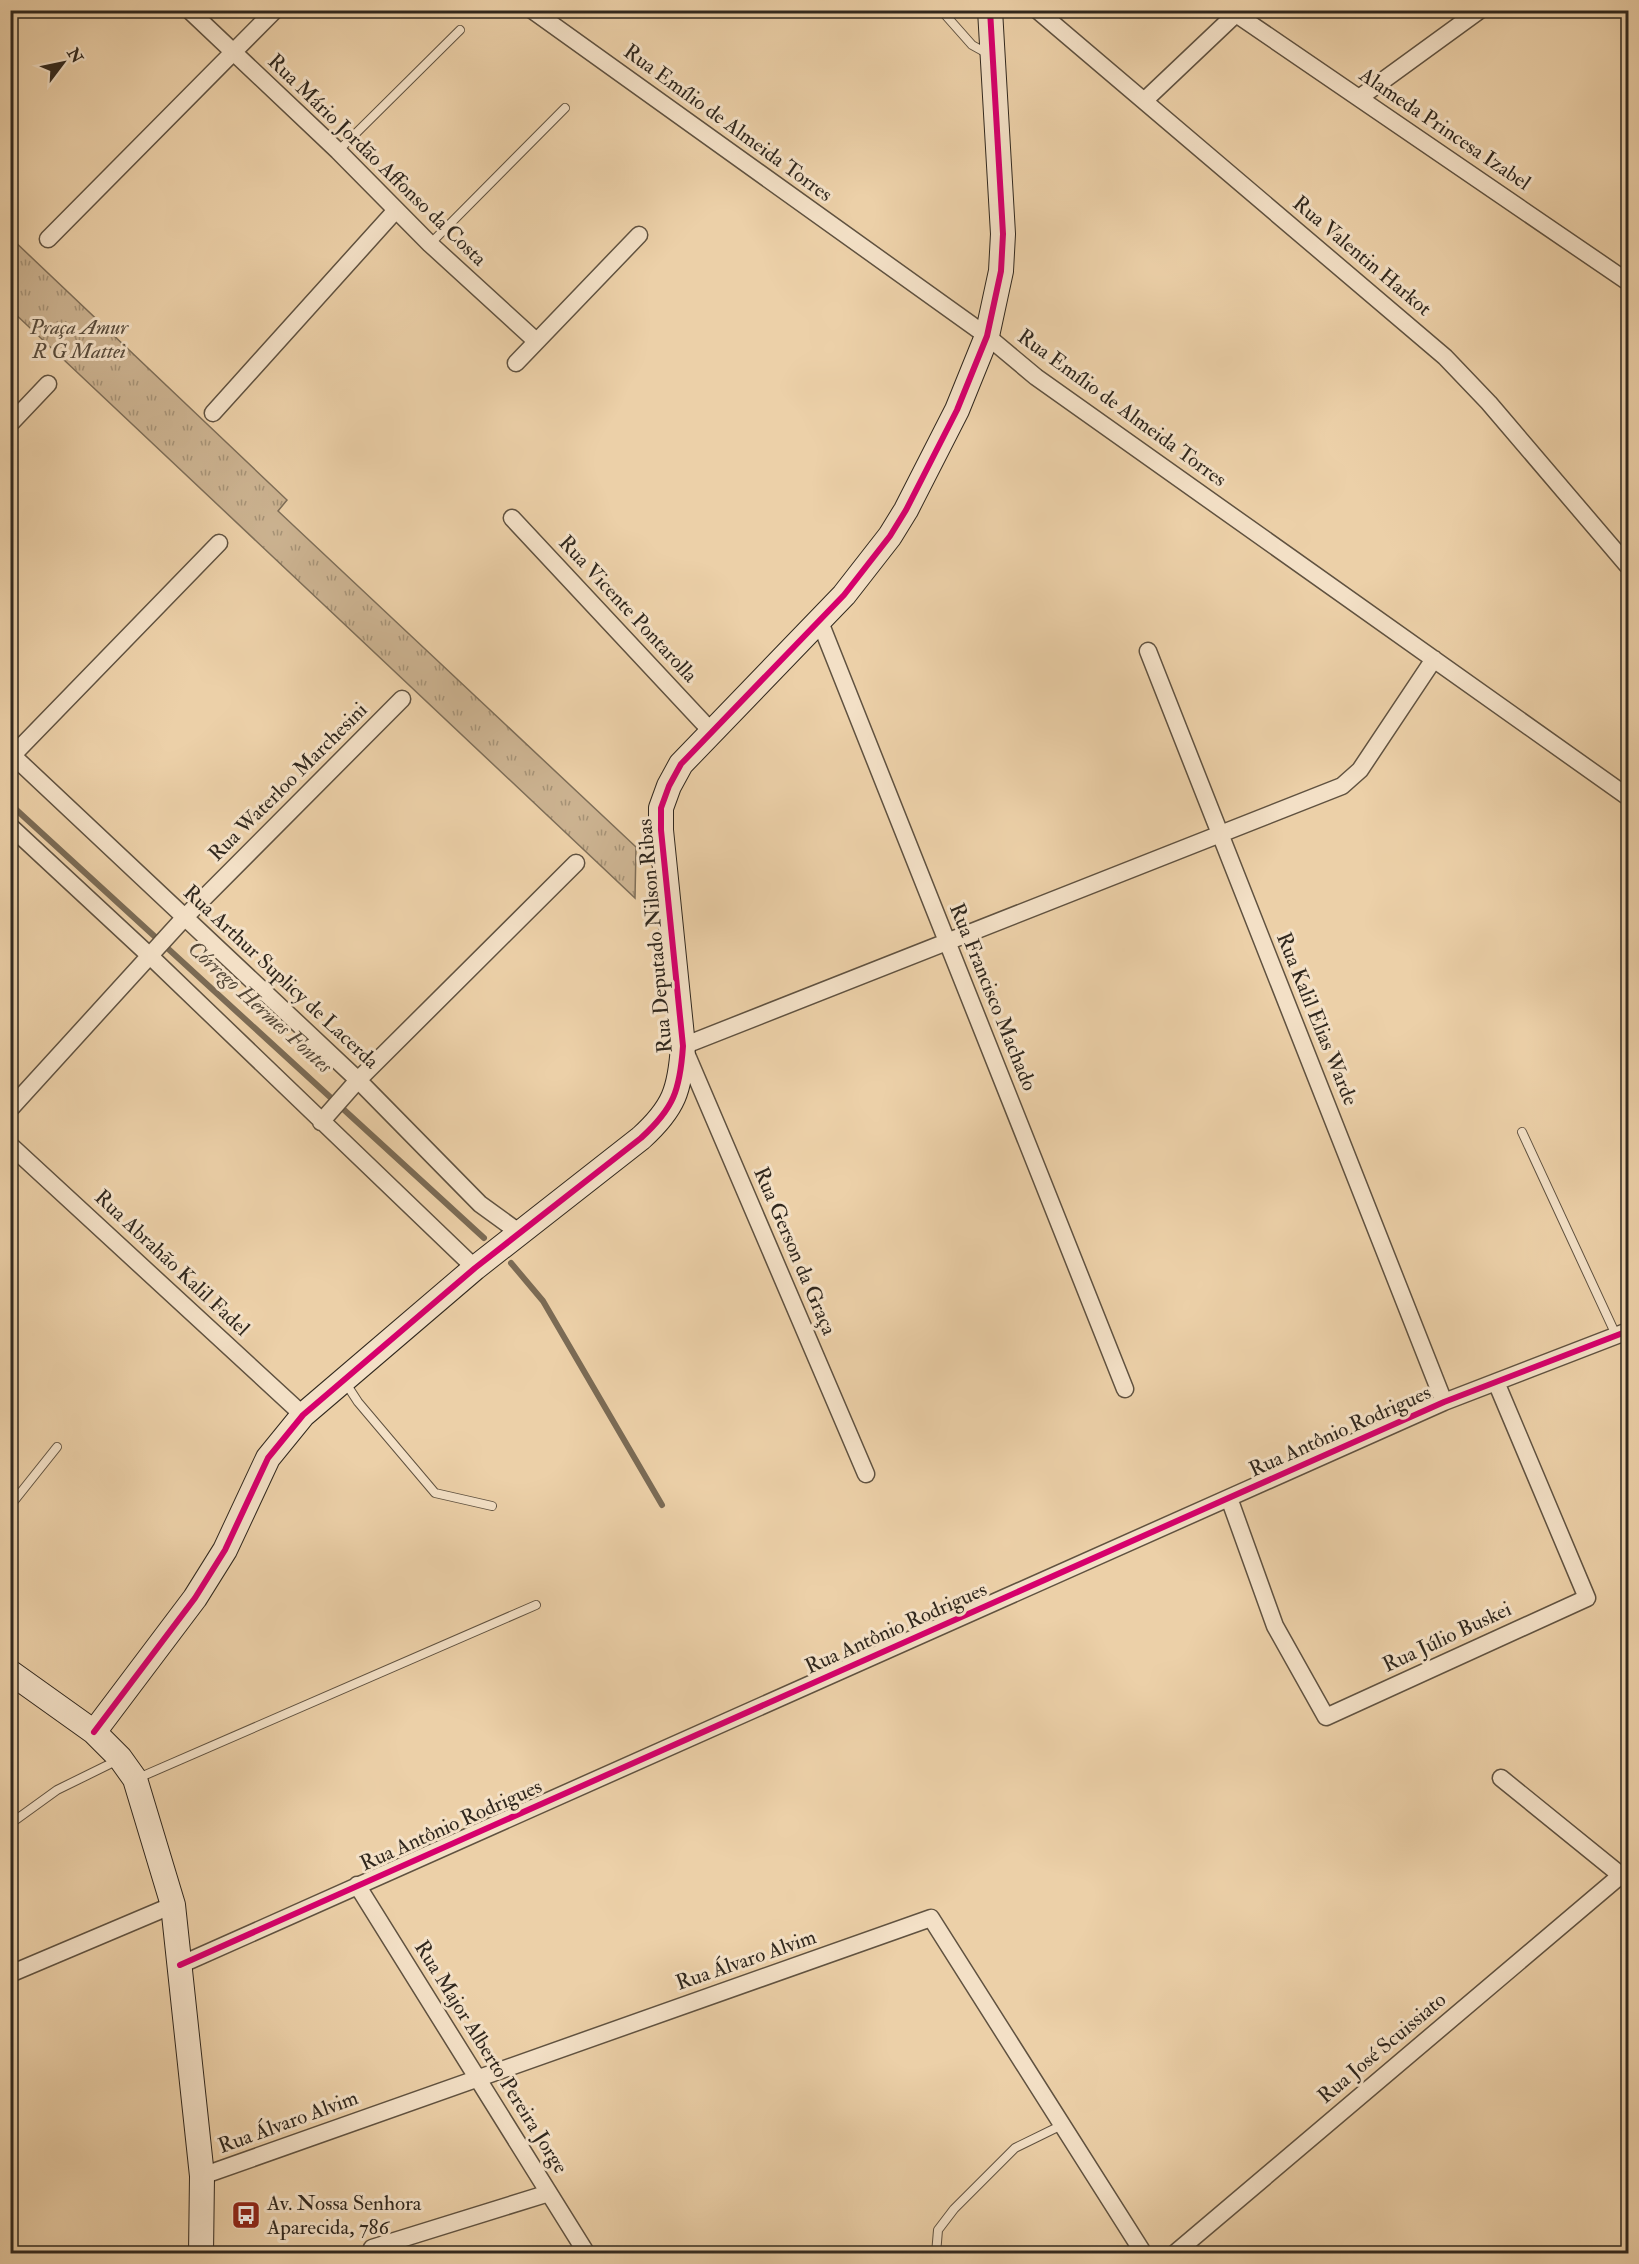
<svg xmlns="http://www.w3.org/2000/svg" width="1639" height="2264" font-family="'IM FELL Double Pica',serif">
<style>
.grass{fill:url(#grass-tufts);stroke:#7e6e58;stroke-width:1.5}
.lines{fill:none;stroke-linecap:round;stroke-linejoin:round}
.stream{stroke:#7b6b55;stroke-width:6}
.lane-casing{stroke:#605240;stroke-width:10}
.street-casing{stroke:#605240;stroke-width:19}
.secondary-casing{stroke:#31281e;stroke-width:26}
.lane{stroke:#f3e0c6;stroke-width:8}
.street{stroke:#f3e0c6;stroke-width:16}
.secondary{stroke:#f3e0c6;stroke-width:24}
.cycleway-casing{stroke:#f3e0c6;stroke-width:10}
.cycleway{stroke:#d6006c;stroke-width:6}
.labels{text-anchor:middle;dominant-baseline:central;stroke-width:6;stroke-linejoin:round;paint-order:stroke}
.street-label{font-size:21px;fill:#31281e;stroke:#f3e0c6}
.park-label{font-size:21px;font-style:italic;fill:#584b3b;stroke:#f3e0c6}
.poi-label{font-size:21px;fill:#31281e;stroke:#f3e0c6;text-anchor:start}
.water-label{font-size:22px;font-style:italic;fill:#564939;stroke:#f3e0c6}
</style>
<defs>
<pattern id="grass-tufts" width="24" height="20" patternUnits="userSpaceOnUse" patternTransform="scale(1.5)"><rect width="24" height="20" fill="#ccb391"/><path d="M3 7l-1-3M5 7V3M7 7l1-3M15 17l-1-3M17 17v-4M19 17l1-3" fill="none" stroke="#a69276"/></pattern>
</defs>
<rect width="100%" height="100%" fill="#ecd0a8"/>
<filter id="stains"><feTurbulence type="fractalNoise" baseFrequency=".00333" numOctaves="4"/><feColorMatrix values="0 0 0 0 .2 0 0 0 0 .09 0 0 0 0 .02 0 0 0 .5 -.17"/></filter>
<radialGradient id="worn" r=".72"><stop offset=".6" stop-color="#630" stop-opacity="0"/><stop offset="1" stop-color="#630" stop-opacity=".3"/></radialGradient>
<path class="grass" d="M10,237L287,500L278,511L636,847L635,898L11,310Z"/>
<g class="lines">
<path class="stream" d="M10,804L484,1238
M511,1263L543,1301L662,1505"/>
<g class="lane-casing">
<path id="lane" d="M941,10L972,45L990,55
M338,151L460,30
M430,244L565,108
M1522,1132L1616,1335
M345,1382L358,1402L435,1493L492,1506
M10,1506L57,1447
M136,1779L536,1605
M10,1824L57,1790L118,1760
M936,2254L938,2230L954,2209L1015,2148L1062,2125"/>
</g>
<g class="street-casing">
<path id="street" d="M189,10L338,151L430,244L535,340
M532,10L987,336L1036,377L1628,797
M1037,10L1445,357L1489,403L1628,566
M1236,14L1628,282
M1359,98L1480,10
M1144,101L1240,10
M48,239L275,10
M516,363L639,235
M213,413L396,210
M10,424L48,384
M512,518L711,731
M820,622L1125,1389
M1148,651L1444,1402
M10,753L358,1080L480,1204L520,1233
M13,755L219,543
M10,826L150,956L475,1268
M10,1109L185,917L402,699
M321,1122L358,1080L576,863
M10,1145L303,1415
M866,1474L683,1046L1342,786L1360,770L1434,659
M1229,1498L1275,1626L1326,1717L1587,1598L1496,1382
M1501,1778L1628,1881
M357,1885L587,2254
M180,1965L1444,1402L1628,1331
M10,1974L173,1905
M202,2176L931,1918L1144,2254
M372,2248L549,2193
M1174,2254L1620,1876"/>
</g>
<g class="secondary-casing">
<path id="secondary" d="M10,1672L94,1732L120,1758L135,1779L173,1905L202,2176L201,2254
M94,1732L195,1598L225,1550L268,1458L303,1415L475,1268L641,1138C674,1108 680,1090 683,1046L661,830V808L669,786L681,764L844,595L890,536L906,510L957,410L987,336L1001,271L1003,234L990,10"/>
</g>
<use href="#lane" class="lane"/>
<use href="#street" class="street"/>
<use href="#secondary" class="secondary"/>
<g class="cycleway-casing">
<path id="cycleway" d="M94,1732L195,1598L225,1550L268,1458L303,1415L475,1268L641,1138C674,1108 680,1090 683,1046L661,830V808L669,786L681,764L844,595L890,536L906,510L957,410L987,336L1001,271L1003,234L990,10
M180,1965L1444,1402L1628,1331"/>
</g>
<use href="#cycleway" class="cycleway"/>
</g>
<defs>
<g id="bus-square" transform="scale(1.5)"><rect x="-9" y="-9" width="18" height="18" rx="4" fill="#8f2418" stroke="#f3e0c6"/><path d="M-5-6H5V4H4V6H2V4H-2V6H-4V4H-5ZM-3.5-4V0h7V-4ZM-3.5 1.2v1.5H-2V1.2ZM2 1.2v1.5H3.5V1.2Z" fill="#fff"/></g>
</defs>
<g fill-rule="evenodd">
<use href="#bus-square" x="246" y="2215"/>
</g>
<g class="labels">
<g class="street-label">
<text transform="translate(728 123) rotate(36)">Rua Emílio de Almeida Torres</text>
<text transform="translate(1445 129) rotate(34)">Alameda Princesa Izabel</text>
<text transform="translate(377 160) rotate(44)">Rua Mário Jordão Affonso da Costa</text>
<text transform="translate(1362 256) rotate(40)">Rua Valentin Harkot</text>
<text transform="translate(1122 408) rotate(36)">Rua Emílio de Almeida Torres</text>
<text transform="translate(628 609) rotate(47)">Rua Vicente Pontarolla</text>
<text transform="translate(288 782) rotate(-45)">Rua Waterloo Marchesini</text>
<text transform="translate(655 936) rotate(-95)">Rua Deputado Nilson Ribas</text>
<text transform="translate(281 977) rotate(43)">Rua Arthur Suplicy de Lacerda</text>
<text transform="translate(993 997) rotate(68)">Rua Francisco Machado</text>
<text transform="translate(1317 1019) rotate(68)">Rua Kalil Elias Warde</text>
<text transform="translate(795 1251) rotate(67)">Rua Gerson da Graça</text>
<text transform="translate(172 1263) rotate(43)">Rua Abrahão Kalil Fadel</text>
<text transform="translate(1340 1431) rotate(-24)">Rua Antônio Rodrigues</text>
<text transform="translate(896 1628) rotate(-24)">Rua Antônio Rodrigues</text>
<text transform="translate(1447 1637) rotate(-25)">Rua Júlio Buskei</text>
<text transform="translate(451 1825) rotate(-24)">Rua Antônio Rodrigues</text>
<text transform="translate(746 1960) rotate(-19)">Rua Álvaro Alvim</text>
<text transform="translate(1382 2048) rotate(-40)">Rua José Scuissiato</text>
<text transform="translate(491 2057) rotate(58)">Rua Major Alberto Pereira Jorge</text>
<text transform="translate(288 2122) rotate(-20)">Rua Álvaro Alvim</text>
</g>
<g class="park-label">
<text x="79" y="327">Praça Amur<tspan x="79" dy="24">R G Mattei</tspan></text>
</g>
<g class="poi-label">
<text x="267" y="2203">Av. Nossa Senhora<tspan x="267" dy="24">Aparecida, 786</tspan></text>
</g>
<g class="water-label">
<text transform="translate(260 1007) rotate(42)">Córrego Hermes Fontes</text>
</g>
</g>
<rect width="1639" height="2264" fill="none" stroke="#ecd0a8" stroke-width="36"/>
<rect x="12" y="12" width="1615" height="2240" fill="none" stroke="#31281e" stroke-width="3"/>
<rect x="18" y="18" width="1603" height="2228" fill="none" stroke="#31281e" stroke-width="1.5"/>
<g transform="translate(63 63) rotate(58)" stroke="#f3e0c6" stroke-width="4.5" paint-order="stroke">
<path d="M0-4.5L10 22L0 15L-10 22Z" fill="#31281e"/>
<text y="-9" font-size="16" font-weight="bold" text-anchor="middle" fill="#31281e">N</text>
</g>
<rect width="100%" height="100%" filter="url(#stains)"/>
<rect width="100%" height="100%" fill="url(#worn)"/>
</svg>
